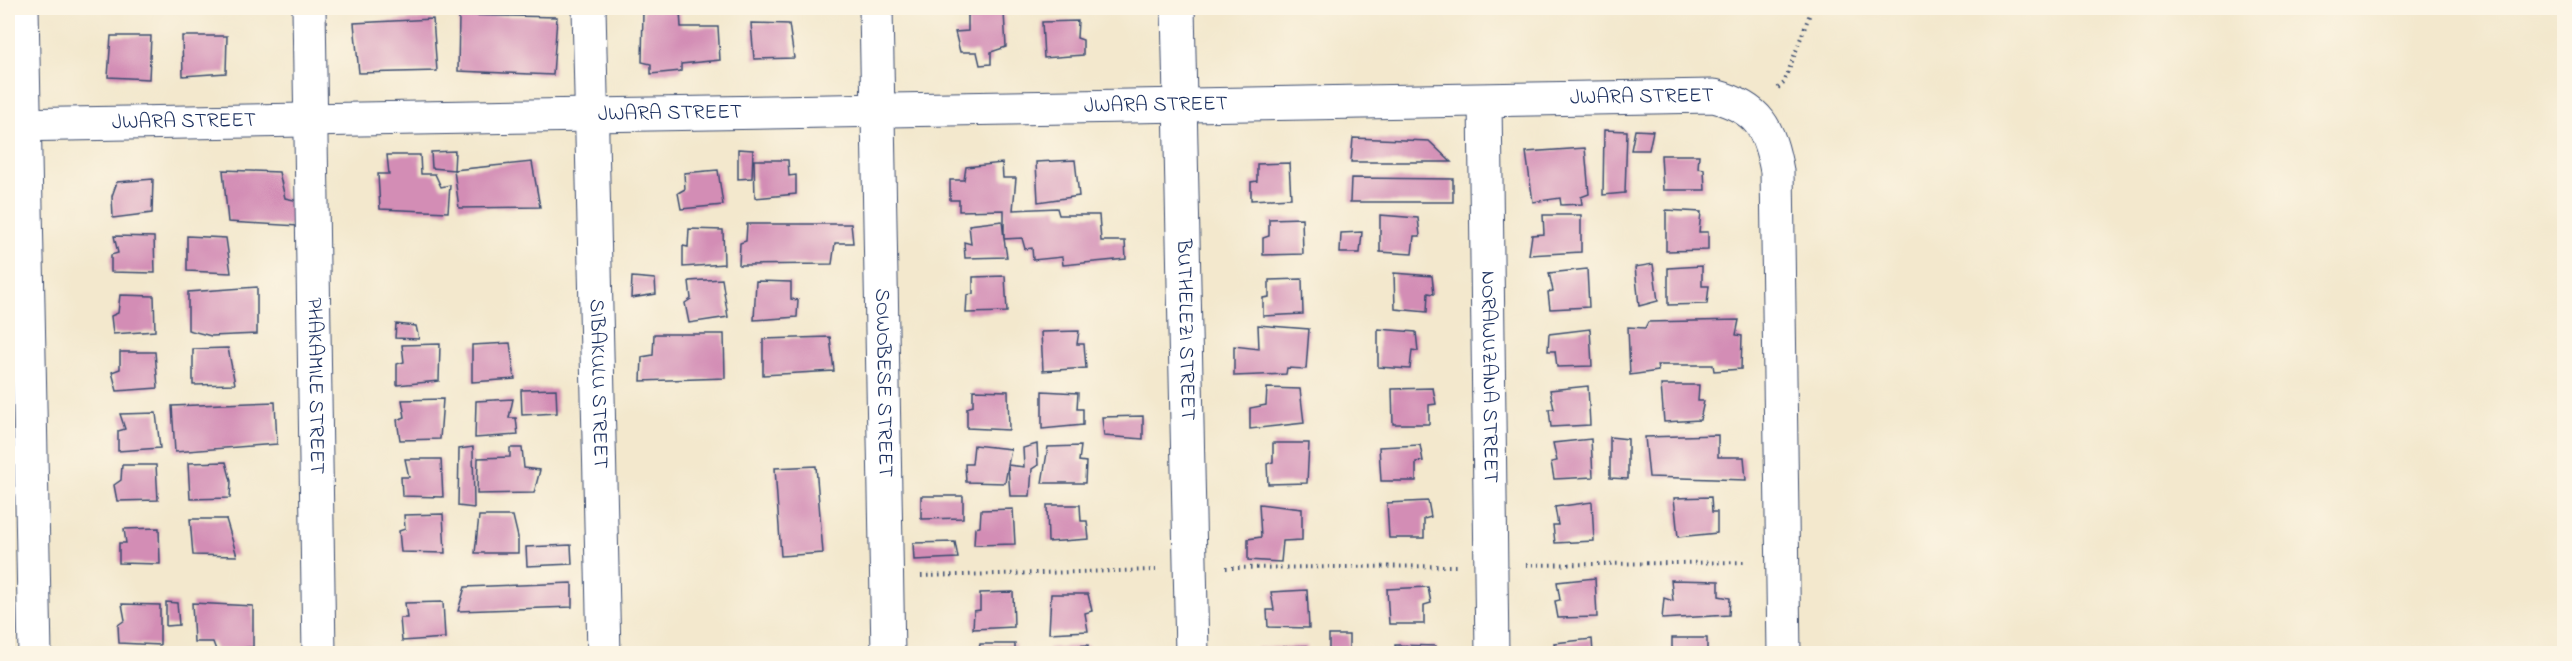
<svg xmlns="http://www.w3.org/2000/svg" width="2572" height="661" font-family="'Indie Flower',sans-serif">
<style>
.building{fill:#d38db5}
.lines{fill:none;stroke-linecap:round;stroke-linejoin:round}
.minor-casing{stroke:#3b4b6f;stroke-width:35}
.path{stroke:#3b4b6f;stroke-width:4;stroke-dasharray:1.5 4.5;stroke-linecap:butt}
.minor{stroke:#fff;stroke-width:33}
.labels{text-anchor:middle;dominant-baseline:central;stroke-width:5;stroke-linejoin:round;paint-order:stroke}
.street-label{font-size:21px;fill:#1b2f5e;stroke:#fcf5e5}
</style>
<rect width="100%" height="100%" fill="#fcf5e5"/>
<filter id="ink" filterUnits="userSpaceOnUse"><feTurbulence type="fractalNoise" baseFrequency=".0167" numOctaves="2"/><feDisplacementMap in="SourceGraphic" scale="12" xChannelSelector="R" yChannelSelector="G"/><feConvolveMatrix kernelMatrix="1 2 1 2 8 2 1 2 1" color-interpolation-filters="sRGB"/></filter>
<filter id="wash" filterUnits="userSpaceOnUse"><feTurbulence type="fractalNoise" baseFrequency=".008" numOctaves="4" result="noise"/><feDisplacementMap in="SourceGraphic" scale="24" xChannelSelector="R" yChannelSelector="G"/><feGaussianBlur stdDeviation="1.35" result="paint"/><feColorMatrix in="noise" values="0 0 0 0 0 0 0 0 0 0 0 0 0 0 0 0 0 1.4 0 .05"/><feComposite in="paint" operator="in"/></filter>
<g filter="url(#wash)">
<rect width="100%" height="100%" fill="#f3e8cd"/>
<g id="blocks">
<path class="building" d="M643,10L680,11L681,27H718L720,60L681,64V71L651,74V64L642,62Z
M968,13H1004L1006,47L991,52V64L980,65L977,52H960L955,32L968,31Z
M459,15L557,17L553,75L458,71Z
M433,19L437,71L359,73L354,23Z
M1078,21L1077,38L1083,40V55L1044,58L1042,22Z
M751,23L789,24L794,58L754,59Z
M111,36H151L149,79L108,77Z
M182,36H227L226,73L183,76Z
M1604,130L1627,131L1625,193L1603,195Z
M1635,130L1653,131L1649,150H1631Z
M1353,138L1429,141L1451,162H1351Z
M1585,148L1589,194L1581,197L1582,204L1561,205L1560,198L1533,202L1526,152Z
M738,149L753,150L752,178L738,179Z
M455,151L454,170L432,168L431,152Z
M387,155H420L421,174H435L441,187L450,185L448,212L380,209L378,174H389Z
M1661,155H1699L1698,168L1704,169L1705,190H1663Z
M754,160H788L789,176L796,175V194L755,198Z
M1075,160L1079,196L1038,202L1036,162Z
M532,162L540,207L459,208L454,170Z
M1002,163L1003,178H1016L1013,210L1057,208L1059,215H1099L1101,241H1125L1126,259L1063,265L1062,257L1033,260L1032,248L1025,249L1022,238L1004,239L1007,257L965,258L964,242L971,244L969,225L1002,221L1004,239V210L959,211V200H950V180H964L966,167Z
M1289,163L1291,198L1251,200V182L1257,181V164Z
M223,170L279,172L285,198L299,201V226L228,222Z
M718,170L723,205L681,209L678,193L685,189L684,173Z
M1351,178L1453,179V202H1350Z
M153,179L152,213L113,218L112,196L117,182Z
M1666,210L1701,212L1699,232H1708V250L1666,251Z
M1380,215L1418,218L1420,236H1414L1412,254L1380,252Z
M1543,215H1581V252L1529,255L1532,235L1544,234Z
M1302,218L1303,254L1263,255V238L1269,236V219Z
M747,224H851L853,243H835L832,264L739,265L740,243L746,241Z
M689,229L723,230L724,264L683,267V246L688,247Z
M1362,232L1360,253H1340L1341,233Z
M114,236L154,237L155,273L111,272V255L118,253Z
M187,236L226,238L231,273L187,271Z
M1653,264L1658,301L1639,306L1635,267Z
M1702,266V286H1709L1707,304L1668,305V268Z
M1587,269L1589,307L1550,309L1548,292L1553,291L1549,273Z
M1394,273L1432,276L1434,294L1428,293L1427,312L1395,309Z
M1005,276L1007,312L966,313L967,295L973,294V277Z
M632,277L655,279L656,294L631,298Z
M722,279L728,317L689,323L685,303L691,299L689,281Z
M1302,279L1303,314L1263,316V298L1269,297V280Z
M756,281L791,282V299L798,300L797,317L754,320Z
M257,287V334L211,336L188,330V292Z
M120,295L154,296L155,331L113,334L111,316L118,313Z
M1739,320L1736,335L1742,336L1741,369L1714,371L1713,365H1657L1658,371L1630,375L1628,327L1645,328L1648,322Z
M396,324L416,326L419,339L395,338Z
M1258,325L1309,329L1306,369L1287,368L1286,374L1234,376V346L1259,349Z
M1378,329L1416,332L1418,351L1412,350L1410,369L1378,367Z
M1590,329L1592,366L1557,367L1555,351H1548L1549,334Z
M1079,331L1077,344H1084L1086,368L1043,371L1041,332Z
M654,334H724L725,378L641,381L642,357L653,355Z
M830,337L834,371L763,375V339Z
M510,343L515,379L472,382V345Z
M440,344L439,381L397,385V364L404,362L402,345Z
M228,348L235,384L193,385V349Z
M120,352H155L158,388L117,391L112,372L120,369Z
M1661,385H1699L1698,401H1704L1700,420L1664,422Z
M1588,386L1590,425L1551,427L1549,409H1554L1550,390Z
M1267,388L1300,389L1304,423L1250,429V408L1266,405Z
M1433,388L1436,404L1429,405V424H1393L1392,389Z
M556,389L557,413L522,415L521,390Z
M973,390L1008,391L1009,430L967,428V408L973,406Z
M1042,391L1078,393L1077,409H1083V425L1042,429Z
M443,399L440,439L400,440L397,420L405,417L402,400Z
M513,399L509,418H516L518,435L475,438L476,401Z
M275,402L277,444L175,452L172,406Z
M156,413L160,448L118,451V431L125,429L120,414Z
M1143,416V439L1104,436L1102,417Z
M1718,435V457H1744L1746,480L1649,477L1645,437Z
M1610,437L1628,439V479L1610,478Z
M1591,439L1593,477L1554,479L1551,462L1557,461L1553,443Z
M1273,443H1309L1307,483L1268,484L1267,464L1273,462Z
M1037,444L1038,465L1032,469L1030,496H1010L1008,465L1005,483L966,482L965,464H972L974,445L1011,449L1008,465L1024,467L1023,448Z
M1420,445L1423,461L1416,462V481H1381L1379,447Z
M1081,446L1079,461L1086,462L1085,483H1042L1048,447Z
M473,447L474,508L458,506L459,449Z
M510,448H522L524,468L540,470L534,493L477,494L478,458L510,457Z
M405,459H441L443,497L402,496L401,477H409Z
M226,462L231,481L230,498L190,499L188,463Z
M122,465H156L158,500L117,501L114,485L121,480Z
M816,466L823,553L781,556L775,468Z
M921,496H963V518L921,519Z
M1711,497L1712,512H1717V533L1678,537L1674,498Z
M1428,501L1431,517L1424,519V538H1389L1387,503Z
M1592,502L1594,541L1555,543L1553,525H1558L1555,507Z
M1259,504L1302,509V540L1283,541L1281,562L1248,560V539L1261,537Z
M1047,505H1080L1081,521H1087L1089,539L1048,542Z
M1013,509L1015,544L974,545L975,528L980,527L981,510Z
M443,514L445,553L401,552L399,531L405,529L404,515Z
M479,516H513L518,537V553H475Z
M190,519H226L237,556L193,555Z
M159,528L160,564L119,563V543H126L124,529Z
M955,542L958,558L914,560L913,543Z
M571,545L572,564L527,566L526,547Z
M1595,578L1597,617L1558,618L1555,601L1560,600L1557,582Z
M1671,580L1719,581V596L1730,598L1729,615L1662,619L1664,598L1673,601Z
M572,583V607L458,611L465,587Z
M1428,587L1431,603L1424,605V624H1389L1387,589Z
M1307,590L1309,628L1268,627L1267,610H1274L1271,592Z
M1013,592L1014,627L973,629L974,611L980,610V593Z
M1051,594H1088L1092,611L1085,613L1088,631L1049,633Z
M166,602L177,603L179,625L166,626Z
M443,602L445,638L402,641L400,618H407L405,603Z
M192,603L253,606V647L216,650L213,642H194Z
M122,604L160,605V645L119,643L118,625L125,620Z
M1329,635H1349V654H1329Z
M1672,638H1707V654H1672Z
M1592,639L1593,654H1556L1554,643Z
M980,644H1015V654H978Z
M1088,645V654H1049L1048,648Z
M1395,645L1436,646L1437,654H1395Z
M1307,646V654H1256V648Z"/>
</g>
</g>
<g filter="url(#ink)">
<use href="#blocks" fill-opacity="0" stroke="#3b4b6f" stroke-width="1.5"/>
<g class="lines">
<g class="minor-casing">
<g id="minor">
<path d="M22,8L35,654"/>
<path id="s1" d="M309,8L319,654"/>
<path id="s2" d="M589,8L604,654"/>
<path id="s3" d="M876,8L888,654"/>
<path id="s4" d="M1178,8L1192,654"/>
<path id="s5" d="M1485,101L1492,654"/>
<path id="s6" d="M8,125L1714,96C1759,108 1769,128 1777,171L1784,654"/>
</g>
</g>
<path class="path" d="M1778,88L1784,83L1812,8
M1526,565L1747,562
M1226,568L1456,566
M921,576L1156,570"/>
<use href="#minor" class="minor"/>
</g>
</g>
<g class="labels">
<g class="street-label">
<text stroke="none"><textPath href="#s6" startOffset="1634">JWARA STREET</textPath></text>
<text stroke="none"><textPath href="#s6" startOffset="1148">JWARA STREET</textPath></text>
<text stroke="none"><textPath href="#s6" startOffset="662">JWARA STREET</textPath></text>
<text stroke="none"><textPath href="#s6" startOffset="176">JWARA STREET</textPath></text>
<text stroke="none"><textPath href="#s4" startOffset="322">BUTHELEZI STREET</textPath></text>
<text stroke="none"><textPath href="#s5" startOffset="276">NORAWUZANA STREET</textPath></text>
<text stroke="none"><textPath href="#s3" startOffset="375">SOWOBESE STREET</textPath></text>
<text stroke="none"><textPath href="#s2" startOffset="376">SIBAKULU STREET</textPath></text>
<text stroke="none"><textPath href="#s1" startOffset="378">PHAKAMILE STREET</textPath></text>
</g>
</g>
<rect width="2572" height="661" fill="none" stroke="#fcf5e5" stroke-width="30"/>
</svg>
